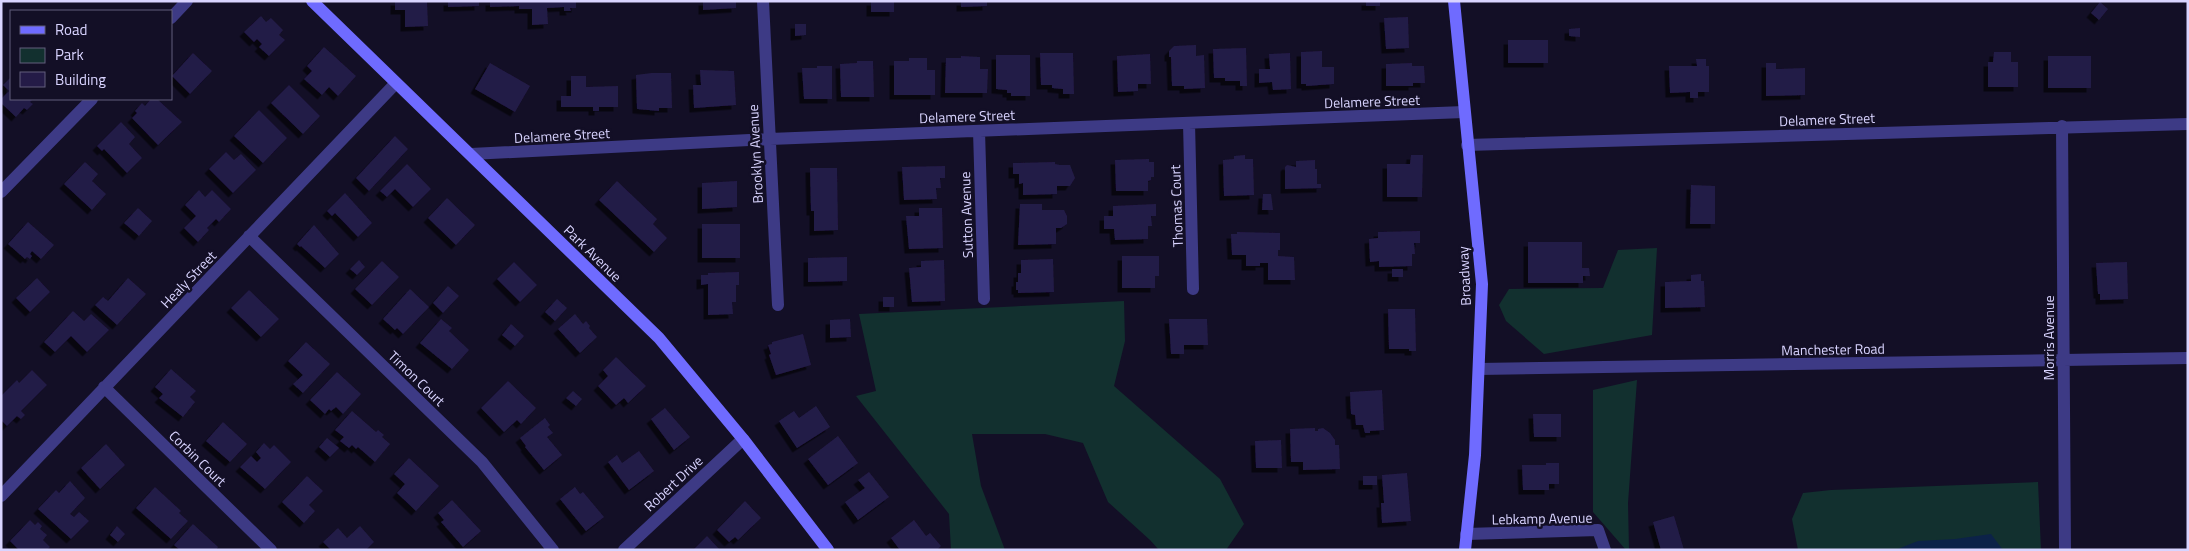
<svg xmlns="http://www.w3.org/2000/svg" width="2189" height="551" font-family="'Titillium Web',sans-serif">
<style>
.green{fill:#12302f}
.water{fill:#0c2248}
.building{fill:#241b47;filter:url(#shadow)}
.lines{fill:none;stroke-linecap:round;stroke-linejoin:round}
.minor{stroke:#3d3a85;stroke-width:12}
.secondary{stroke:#6f6bff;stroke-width:12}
.labels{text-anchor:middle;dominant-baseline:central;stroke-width:5;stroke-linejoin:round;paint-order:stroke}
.street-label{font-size:14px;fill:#d9d4ff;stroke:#130f26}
</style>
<defs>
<filter id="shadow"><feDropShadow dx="-4.5" dy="4.5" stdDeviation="0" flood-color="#0009"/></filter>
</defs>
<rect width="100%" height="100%" fill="#130f26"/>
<path class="green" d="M1657,248L1652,335L1544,354L1506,321L1499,305L1509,289L1603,288L1618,250Z
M1124,301L1125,341L1114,386L1220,479L1244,524L1226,550H1159L1150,540L1108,502L1083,443L1045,434H972L981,486L1005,550H951L949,514L856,396L876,391L859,314Z
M1637,380L1628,503L1629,550H1626L1593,512V390Z
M2038,482L2041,550H1798L1792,519L1803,493L1831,490Z"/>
<path class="water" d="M1991,534L2003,550H1895L1918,541L1955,539Z"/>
<path class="building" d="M395,1H427L428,26L405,27V10H395Z
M448,1H479V6L448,7Z
M490,1H576V8H570L571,11H564V7L547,8L548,24L532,25V9H519V6L490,7Z
M703,1H736V8L703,10Z
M871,1H894V12H871Z
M961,1H987V6L961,7Z
M1366,1H1380V6H1366Z
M2100,2L2108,9L2099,20L2091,13Z
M261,16L266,22L271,18L283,30L279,35L285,40L269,56L259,47L262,44L257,39L254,42L244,32Z
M1408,17L1409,48L1386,49L1384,18Z
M795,24H806V35L795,36Z
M1580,28V37L1569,36V29Z
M1508,40H1548V63H1508Z
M1196,45V56L1204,55L1205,88L1184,89V86H1172L1171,57H1169V51L1174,46Z
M324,47L356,76L338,96L329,87L322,95L304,79L312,71L307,66Z
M1246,48L1247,86H1240V81H1225V78H1214L1213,49Z
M1322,51V67H1334V84L1306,86V84H1301V52Z
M1994,52H2011V62H2018V87H1988V62H1993Z
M193,53L212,71L190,94L172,76Z
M1040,53H1073L1074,94H1063V89L1052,88V85H1041Z
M1290,53L1291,89L1273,90L1272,82L1259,83V69H1270L1269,54Z
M1150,54L1151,84H1138V91L1118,92L1117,56Z
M996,55H1030V96H1011V93H1007V90L996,89Z
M961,56L980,57V69H988L987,93H945L946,58H961Z
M2048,56H2091V88H2048Z
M909,58H927V70H935V95H894V61H909Z
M1696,59H1706V66H1709V92H1698V98H1690V92L1670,93L1669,66H1697Z
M857,61H873L874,97H841L840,64L857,63Z
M490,63L530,86L515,112L475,89Z
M1412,63V66H1424L1425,83H1413V86H1386V64Z
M1766,63H1776V69L1805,68V95L1766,96Z
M817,66H832V99H804L802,68H817Z
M700,70L734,71L736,105L694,108L693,85H701Z
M652,73H671L672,108H659V111L637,109L636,75Z
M571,76H586V87L618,86V107H599V111H593V107H561V96H571Z
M11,77V99H33L30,102L33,104L27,110L24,108L16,117L1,103V99L9,91L3,85Z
M289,85L320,116L303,134L271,103Z
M151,99H157L182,122L158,145L132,118L137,113L135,111L142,103L145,106Z
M259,110L287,138L263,163L234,136Z
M121,122L135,137L129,144L142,158L127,173L104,149L102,151L97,146Z
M395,136L408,149L369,191L356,178Z
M226,152L234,160L241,154L256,170L233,193L209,169Z
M1245,155V159H1253L1254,195L1224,196L1223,160L1234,159V156Z
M1411,155H1423L1422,197H1387V164H1410Z
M1149,159V162H1154V177H1151V180L1148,181V191H1116L1115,160Z
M1315,160V169H1317V184H1321V188L1285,189V167L1287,165L1296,167V161Z
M85,162L98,174L92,181L106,194L92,210L64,184Z
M1055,162V164L1060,165H1070L1075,178L1070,186H1057V194L1023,195V183L1019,184V174H1013V163Z
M407,164L431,189L413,207L395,189L387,197L380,191Z
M945,166V178H940L941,188H936L937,199L904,200L902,167Z
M810,168H837L838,230L814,231V211H811Z
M617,181L657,219L653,224L667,238L654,252L599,200Z
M737,181V207L702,209V183Z
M1691,185L1715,186V224H1690Z
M199,190L205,197L212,190L231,209L219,222L216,219L207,228L209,230L198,242L184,228L196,216L185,205Z
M345,193L372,223L358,237L335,213L332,216L327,211Z
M1263,194H1271L1273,210H1262Z
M447,198L475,225L456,245L428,218Z
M1020,204H1042V210H1064L1067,216V224L1061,228H1056V244L1018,245Z
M1156,204V216H1151L1152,226H1148V239L1115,240L1114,229H1104V216H1113V206Z
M138,208L152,221L139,236L124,223Z
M919,208H942L943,248L909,249L906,216H919Z
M28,222L54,245L41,259L32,251L30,254L32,256L30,259L27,257L25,259L8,244Z
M702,224H740V258H702Z
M314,225L339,254L325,268L301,246L300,247L297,244Z
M1420,231V243H1414L1415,254H1412V266L1379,267V261L1370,262L1369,239L1378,238V232Z
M1237,232L1280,233V250H1278V256L1294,257L1295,280H1268V263H1260V266H1246V255H1232L1231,234H1237Z
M1528,242H1582V268H1589L1590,276H1583V283H1528Z
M1122,256H1159V276H1155V288H1122Z
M847,257V281L808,282V258Z
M1053,259L1054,292L1018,293V290H1016V282H1018V273H1021V260Z
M359,260L365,267L357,275L350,269Z
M944,260L945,301L912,302L909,268L921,267V261Z
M382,261L399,277L372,305L355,289Z
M514,262L537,285L520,302L497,279Z
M2127,262L2128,299L2100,300V294H2098L2096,263Z
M1392,269H1403V277H1392Z
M739,272V285H736V302H732L733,314L708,315V284L701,285V275H708V273Z
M1701,274V281H1704L1705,307L1665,308V282L1691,281V275Z
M37,278L50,292L30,312L16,298Z
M128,278L146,294L117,325L95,305L103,297L108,301Z
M448,286L459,296L443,313L433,303Z
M410,289L429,307L403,334L397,328L395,330L383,319Z
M249,290L279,319L261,337L231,308Z
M883,297H894V307H883Z
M557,299L567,308L555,321L545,312Z
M1388,309H1415L1416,351H1409V349H1389Z
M73,311L84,321L91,314L109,330L87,352L71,336L55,352L44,342Z
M575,314L583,324L586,321L590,326L589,328L597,337L580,353L558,329Z
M441,319L452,328L449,331L469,350L452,369L420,343Z
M850,319L851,337L830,338V320Z
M1169,319H1207L1208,345H1184V354H1171Z
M511,324L524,336L515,346L502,335Z
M803,334L811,365L776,375L769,355L771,354L768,345L772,344V342Z
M306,342L330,364L303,393L293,384L303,375L288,361Z
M616,357L646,386L628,403L624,398L616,405L598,386L608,376L603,370Z
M171,369L196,391L190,397L195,402L183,417L159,398L163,394L155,387Z
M32,370L47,385L21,411L25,415L21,419L17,416L7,426L1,420V396L17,380L19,383Z
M337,372L361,394L343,414L336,407L331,411L329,409L325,414L310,400Z
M508,381L536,408L521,424L517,420L504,432L481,408Z
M1382,390L1384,430L1370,431V433H1365L1363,425H1356L1355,415L1351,414L1350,392Z
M573,391L582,399L576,406L566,398Z
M816,406L830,427L797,448L779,421L794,411L799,418Z
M665,408L690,437L674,450L651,419Z
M352,411L376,432L378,430L384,435L382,437L390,444L375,462L358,447L356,449L352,445L349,448L340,441L344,437L335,430Z
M1533,414H1561V437H1534Z
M545,418L550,425L548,427L553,433L547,437L562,455L544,470L525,447L526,446L520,438Z
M223,422L247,444L230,462L206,441Z
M1315,428V431H1318V429L1323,428L1330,433L1335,440V445H1339L1340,469L1303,470V462H1291L1290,429Z
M838,436L858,463L828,485L808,459Z
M327,438L339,448L330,457L319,447Z
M1281,440L1282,468H1256L1255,441Z
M264,443L270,449L274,445L291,462L265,489L240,467L251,456L257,462L261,458L256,452Z
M106,444L125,465L100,489L81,468Z
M639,451L654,471L629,490L608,462L617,455L622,463Z
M409,458L439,486L416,511L397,493L405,484L394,474Z
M1546,463H1559V484H1549V490H1523L1522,465H1546Z
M869,472L889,497L858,520L845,502L865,488L858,480Z
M1407,473L1411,521L1382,523L1381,503H1384L1382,475Z
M307,476L323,491L309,505L315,511L304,523L282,502Z
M1363,476H1377V485H1363Z
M70,481L85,498L70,514L74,517L79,512L89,521L71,539L38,509L56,490L59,493Z
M155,487L181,511L179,513L188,521L171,539L136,508Z
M575,487L580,494L583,492L604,517L586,531L560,499Z
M452,500L481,531L463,547L441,522L444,520L438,513Z
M745,501L761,518L738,540L735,537L729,542L717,530Z
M1674,516L1684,550H1661L1653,522Z
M30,520L35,525L38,522L42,526L40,529L47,535L43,540L50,547L47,550H19L10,541Z
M914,520L926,536L930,533L941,546L937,550H900L891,538Z
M193,524L218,547L216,550H180L174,545Z
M117,526L125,534L118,542L110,535Z
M360,526L374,542L366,550H331L323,542L338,528L347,538Z
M707,536L720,550H693Z"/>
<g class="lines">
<path class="minor" d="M763,1L778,305
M171,18L187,1
M1189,123L1193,289
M2062,126L2065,550
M979,131L984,299
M1467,145L2188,124
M471,154L770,139L1464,112
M1,192L92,99
M249,236L482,462L553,550
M1479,369L2188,358
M104,387L271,550
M1,496L396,83
M1466,534L1598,530L1605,550
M624,550L743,439"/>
<path class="secondary" d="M312,1L659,338L743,439L828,550
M1454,1L1482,284L1475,455L1465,550"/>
</g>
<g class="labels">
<g class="street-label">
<text transform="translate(1372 101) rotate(-2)">Delamere Street</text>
<text transform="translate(967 116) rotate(-2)">Delamere Street</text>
<text transform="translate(1827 119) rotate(-2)">Delamere Street</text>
<text transform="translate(562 135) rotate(-3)">Delamere Street</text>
<text transform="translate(755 154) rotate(-93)">Brooklyn Avenue</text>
<text transform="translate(1176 206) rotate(-92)">Thomas Court</text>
<text transform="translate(966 215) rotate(-92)">Sutton Avenue</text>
<text transform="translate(593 253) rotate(44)">Park Avenue</text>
<text transform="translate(1464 276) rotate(-93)">Broadway</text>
<text transform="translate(188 279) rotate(-46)">Healy Street</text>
<text transform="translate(2048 338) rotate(-90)">Morris Avenue</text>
<text transform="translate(1833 349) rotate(-1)">Manchester Road</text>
<text transform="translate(417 378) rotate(44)">Timon Court</text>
<text transform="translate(198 458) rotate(44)">Corbin Court</text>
<text transform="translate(673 483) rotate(-43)">Robert Drive</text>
<text transform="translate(1542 518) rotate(-1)">Lebkamp Avenue</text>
</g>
</g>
<rect width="2189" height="551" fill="none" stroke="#d9d4ff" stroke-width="5"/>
<rect x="10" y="10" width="162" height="90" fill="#130f26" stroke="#625e7d"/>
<rect x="20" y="26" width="25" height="8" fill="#6f6bff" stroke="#625e7d"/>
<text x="55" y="35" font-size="15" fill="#d9d4ff">Road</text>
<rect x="20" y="48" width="25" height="15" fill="#12302f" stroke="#625e7d"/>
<text x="55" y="60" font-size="15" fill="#d9d4ff">Park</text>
<rect x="20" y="72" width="25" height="15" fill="#241b47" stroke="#625e7d"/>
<text x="55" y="85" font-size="15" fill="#d9d4ff">Building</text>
</svg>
